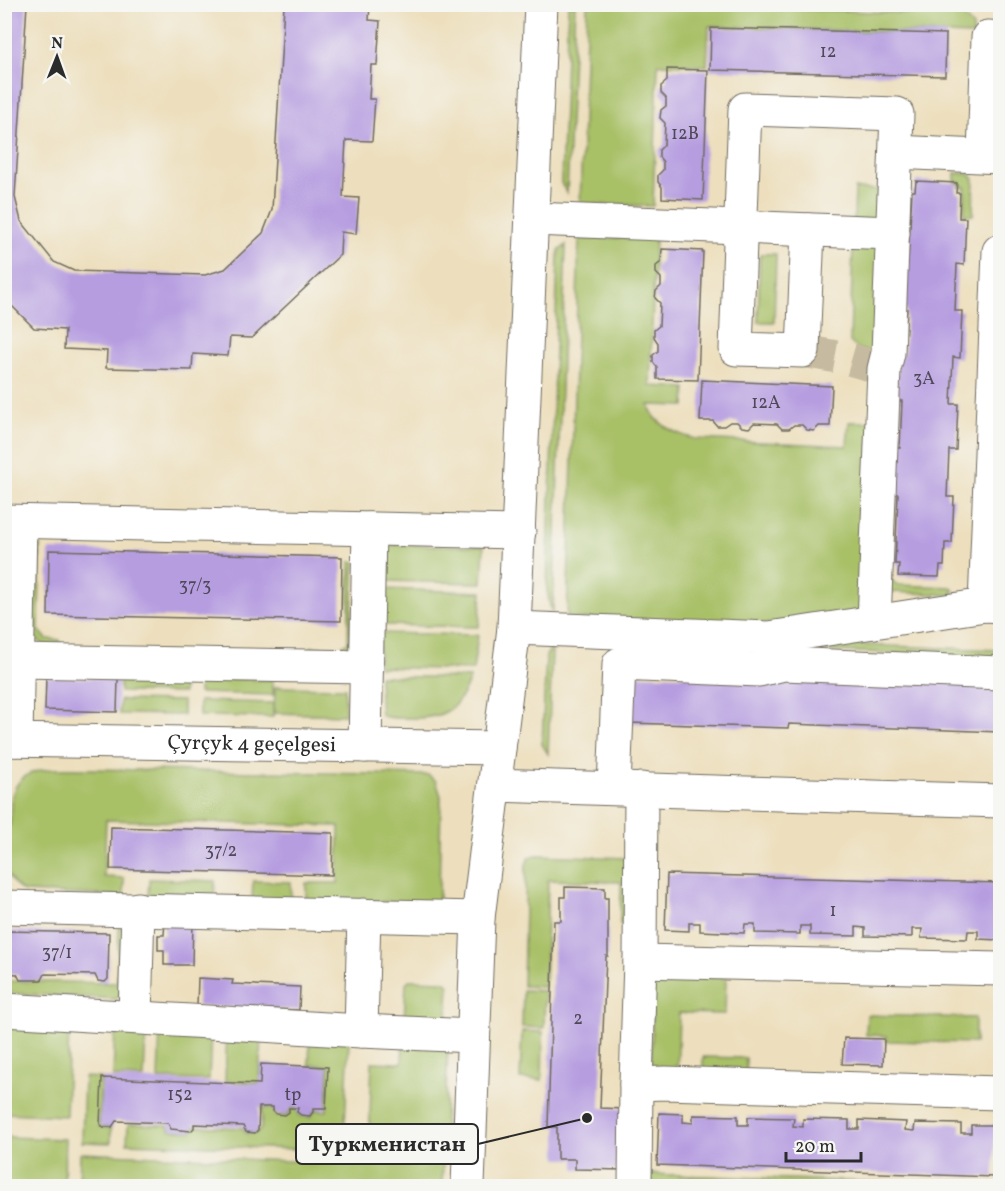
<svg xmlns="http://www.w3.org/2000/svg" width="1005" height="1191" font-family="Vollkorn,serif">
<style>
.green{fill:#a8c066;stroke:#6a7648;stroke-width:1.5}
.building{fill:#b69de0}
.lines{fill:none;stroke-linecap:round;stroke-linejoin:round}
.minor-tunnel{stroke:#c6bba0;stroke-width:33;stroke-dasharray:33 16;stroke-linecap:butt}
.minor-casing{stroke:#6f6a5e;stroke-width:35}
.minor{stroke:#fff;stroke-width:33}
.labels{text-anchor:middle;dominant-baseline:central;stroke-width:5;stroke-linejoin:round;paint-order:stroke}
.number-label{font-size:18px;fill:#4e4858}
.street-label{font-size:21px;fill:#2b2b2b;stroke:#f6f6f2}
.leader{fill:none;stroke:#2b2b2b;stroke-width:2}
.callout-dot{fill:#2b2b2b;stroke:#f6f6f2;stroke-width:2}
.callout{fill:#f6f6f2;stroke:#2b2b2b;stroke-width:2}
.callout-label{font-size:22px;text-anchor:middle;font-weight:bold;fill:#2b2b2b}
</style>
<rect width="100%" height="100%" fill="#f6f6f2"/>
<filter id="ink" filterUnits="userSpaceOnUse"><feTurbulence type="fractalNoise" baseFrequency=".0167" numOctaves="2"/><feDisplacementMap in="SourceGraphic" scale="12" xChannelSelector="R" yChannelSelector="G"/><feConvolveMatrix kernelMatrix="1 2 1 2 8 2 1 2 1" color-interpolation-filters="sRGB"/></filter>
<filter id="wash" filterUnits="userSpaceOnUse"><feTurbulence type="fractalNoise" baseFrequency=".008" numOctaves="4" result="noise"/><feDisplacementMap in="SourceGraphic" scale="24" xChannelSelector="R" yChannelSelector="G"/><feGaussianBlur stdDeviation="1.35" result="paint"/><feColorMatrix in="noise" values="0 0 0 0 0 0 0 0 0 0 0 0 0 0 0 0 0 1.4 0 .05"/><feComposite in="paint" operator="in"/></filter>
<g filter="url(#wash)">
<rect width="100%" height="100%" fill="#eddfbd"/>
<path class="green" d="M568,5H575L567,193L561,183Z
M587,5H672L962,15L973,27V35L709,26L707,66L658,64L653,206L580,204Z
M955,173L969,174L974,178L973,215H964L965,187H960L959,182H955Z
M855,189L884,190L882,221L854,220Z
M655,237L650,386L686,388L685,406L649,405C654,425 678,435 696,439L847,446L849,422H874L865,610L804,625L567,618L579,239Z
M853,244L881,245L877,353L859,350L850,342Z
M566,245L553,611H551L547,590L558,256L559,251Z
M760,254H776L774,322H758Z
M387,545L484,546L482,583L381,581L383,549Z
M34,546H40L39,630L47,639L60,640V648C47,646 39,645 32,632Z
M350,562H355L350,649L346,652L311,653V647L339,648L348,642Z
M891,577L892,581L898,585L951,587L954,591L950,595L893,592L888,588Z
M380,589L482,592L479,627L380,625Z
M379,633L478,635L473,670L379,667Z
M804,643L1000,650V657L804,650Z
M550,649L552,650L548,754L542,744L546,656Z
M120,676L184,678L183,693L120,692Z
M379,676L470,678C458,711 443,719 409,718C400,718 389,719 381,715Z
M200,678L273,680V695L199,693Z
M275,687L345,688V715L274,713Z
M120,700L183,701V715L119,714Z
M199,701L273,703V717L199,716Z
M90,769L428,775L436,781L441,796L439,898L436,902L306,901V883H338L339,826L106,820L104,877L124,878V896L24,892C0,878 5,852 4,825H10C11,815 10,805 12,796C21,761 61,770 90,769Z
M537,855L629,858L627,925L620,924L621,882L548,880L545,987L523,986L526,865L529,857Z
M149,879L215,881L214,899L148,897Z
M253,881L291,882V900H252Z
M119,926H126L123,991L116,999L5,993L4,981L117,983Z
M653,976L726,978L725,1014L679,1013L677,1078L651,1077Z
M409,980L445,981L449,985L447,1023L404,1022L406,983Z
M523,990L545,991L544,1028L522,1027Z
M867,1015L975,1018V1043L887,1041V1036L866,1035Z
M5,1025L69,1027L66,1116L5,1113Z
M115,1028L146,1029L144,1078L113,1077Z
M160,1030L211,1031L209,1080L158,1079Z
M522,1031L543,1032L542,1080L520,1079Z
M227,1032L261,1033L259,1083L225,1081Z
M310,1038L349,1040L345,1124L341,1129L334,1132L323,1150L127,1143L128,1124L167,1125L171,1130L192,1131L195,1126L243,1128L246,1133H256L261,1129L262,1108H272L276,1116H286L290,1112L291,1109H296L300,1116L310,1117L315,1110L327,1111L329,1066L309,1065Z
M403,1044L448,1046L442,1186H79L80,1153L368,1164L372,1062L402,1063Z
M703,1057L746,1058V1080L703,1079Z
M84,1077L101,1078L99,1127L111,1128V1143L82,1142Z
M5,1137L65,1139L64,1186H5Z
M649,1174L986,1186H648Z"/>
<g id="blocks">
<path class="building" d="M4,4H27L15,197L21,221L54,262L74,271L205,275L225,269L263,233L272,210L284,5H370L369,20L380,21L377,65H371L369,99H375L372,141L346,140L343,197L359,198L356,234L341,232L340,255L252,338L230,337L228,356L193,354L192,370L106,368L107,351L64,349L65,330L34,328L4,298Z
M711,28L946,34L945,76L710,70Z
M667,69L708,70L703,200L662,198V187L658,182V175L663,170V162L659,157V150L664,145L665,123L660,118L661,110L666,106V98L661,93V86L667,81Z
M916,181L957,183L956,193H960L959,218H966L964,265L957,264L955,311H962L960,358L953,357L951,404H958L956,450H949L947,497H954L952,543H945L944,566H940L939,577L898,576L899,564H895L898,494H892L894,448H900L902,401H896L898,355H904L907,309H900L902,262L908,263L912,191H915Z
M662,249L703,251L698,380L657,379V367L653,362V355L658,351V343L654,337V330L659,326L660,303L655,298L656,291L661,286V278L656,273V266L661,262Z
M702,380L832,386L830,426H819L814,431L807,430L802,425H794L789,429H782L777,424L754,423L749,428L742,427L737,422H730L724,426H717L713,421H700Z
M49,550L342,557L341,621L48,615Z
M631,675L1000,681V732L789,724L788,728L629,723Z
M46,677L118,679L117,712L45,710Z
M111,827L333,833L332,875L110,869Z
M667,874L1000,883L999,940L978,939V931H968L967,939L921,938L922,929H912V937L865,936V928L856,927V936L810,935V926H800V934L755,933V924H745L744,933L700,931V923H689V931L665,930Z
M565,887L605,888V898H608V956H606L600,1108L626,1109L625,1170L575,1169V1159H557V1127H548L554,921H561V897H565Z
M165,921H193L192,965H164V950H158V935H164Z
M4,931L109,933L108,979L105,982L98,981L95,975L45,974L42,980H20L17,974L4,973Z
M198,978L233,980L232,984L300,987L299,1010L197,1006Z
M844,1038L884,1039L883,1065L842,1064Z
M261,1064L328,1067L326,1109H313V1112L310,1116L301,1115L297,1112L298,1108H289V1112L285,1115L276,1114L273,1111V1107H259L258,1130L255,1133L246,1132L243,1126L194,1124V1128L191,1131L171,1129L168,1123L116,1121L112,1127H103L100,1124L102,1078L260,1084Z
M659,1113L683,1114V1122L693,1123V1115L738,1116V1125H748V1117L794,1118L793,1126L803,1127V1119L849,1120V1129H859V1120L906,1122L905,1130L914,1131L915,1123L961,1124V1133H971V1125H995L994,1177L657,1165Z"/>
</g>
</g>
<g filter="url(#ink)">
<use href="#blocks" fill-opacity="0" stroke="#6f6a5e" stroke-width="1.5"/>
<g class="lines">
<path class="minor-tunnel" d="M803,351L849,359L884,369"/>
<g class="minor-casing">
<g id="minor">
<path d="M896,152L1000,157"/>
<path d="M984,155L988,37L1000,38"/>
<path d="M532,219L893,233"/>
<path d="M808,230L803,351L736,349L745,109L897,114L888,353L884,369L874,622"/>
<path d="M4,521L519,532"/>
<path d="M985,605L999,251"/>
<path d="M514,628L769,638L985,605L1000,606"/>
<path d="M17,661L367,667"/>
<path id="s1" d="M4,740L499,748"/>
<path d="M16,740L20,522"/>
<path d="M365,746L369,529"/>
<path d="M495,785L1000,801"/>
<path d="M614,788L619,664L759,670L784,664L1000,673"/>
<path d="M641,789L640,961L636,1084L665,1083L1000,1093"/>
<path d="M4,907L478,918"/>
<path d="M640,961L1000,969"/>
<path d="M4,1010L361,1031L473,1036"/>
<path d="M135,1017L138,909"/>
<path d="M361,1031L364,915"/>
<path d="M468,1186L478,918L514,628L541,4"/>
<path d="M635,1186L636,1084"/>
</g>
</g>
<use href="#minor" class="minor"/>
</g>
</g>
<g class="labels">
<g class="number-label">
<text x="828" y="52">12</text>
<text x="685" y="134">12B</text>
<text x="924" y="379">3A</text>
<text x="766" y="403">12A</text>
<text x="195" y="586">37/3</text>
<text x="221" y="851">37/2</text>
<text x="833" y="911">1</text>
<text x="57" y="953">37/1</text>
<text x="578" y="1019">2</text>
<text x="180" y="1095">152</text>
<text x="293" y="1095">tp</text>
</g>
<g class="street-label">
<text stroke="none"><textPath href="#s1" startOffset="248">Çyrçyk 4 geçelgesi</textPath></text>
</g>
</g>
<path class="leader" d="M587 1118L478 1144"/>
<circle class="callout-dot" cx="587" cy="1118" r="6"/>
<rect class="callout" x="296" y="1124" width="182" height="40" rx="6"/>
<g class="callout-label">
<text x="387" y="1151">Туркменистан</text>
</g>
<rect width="1005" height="1191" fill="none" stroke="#f6f6f2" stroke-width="24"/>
<g transform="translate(57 57) rotate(1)" stroke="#f6f6f2" stroke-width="4.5" paint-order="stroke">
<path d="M0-4.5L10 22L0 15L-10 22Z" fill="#2b2b2b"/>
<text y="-9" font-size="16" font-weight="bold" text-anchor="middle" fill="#2b2b2b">N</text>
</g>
<path d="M786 1152v9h75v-9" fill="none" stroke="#2b2b2b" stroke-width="3"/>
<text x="795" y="1152" font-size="18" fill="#2b2b2b" stroke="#f6f6f2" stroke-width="4.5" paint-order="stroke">20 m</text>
</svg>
